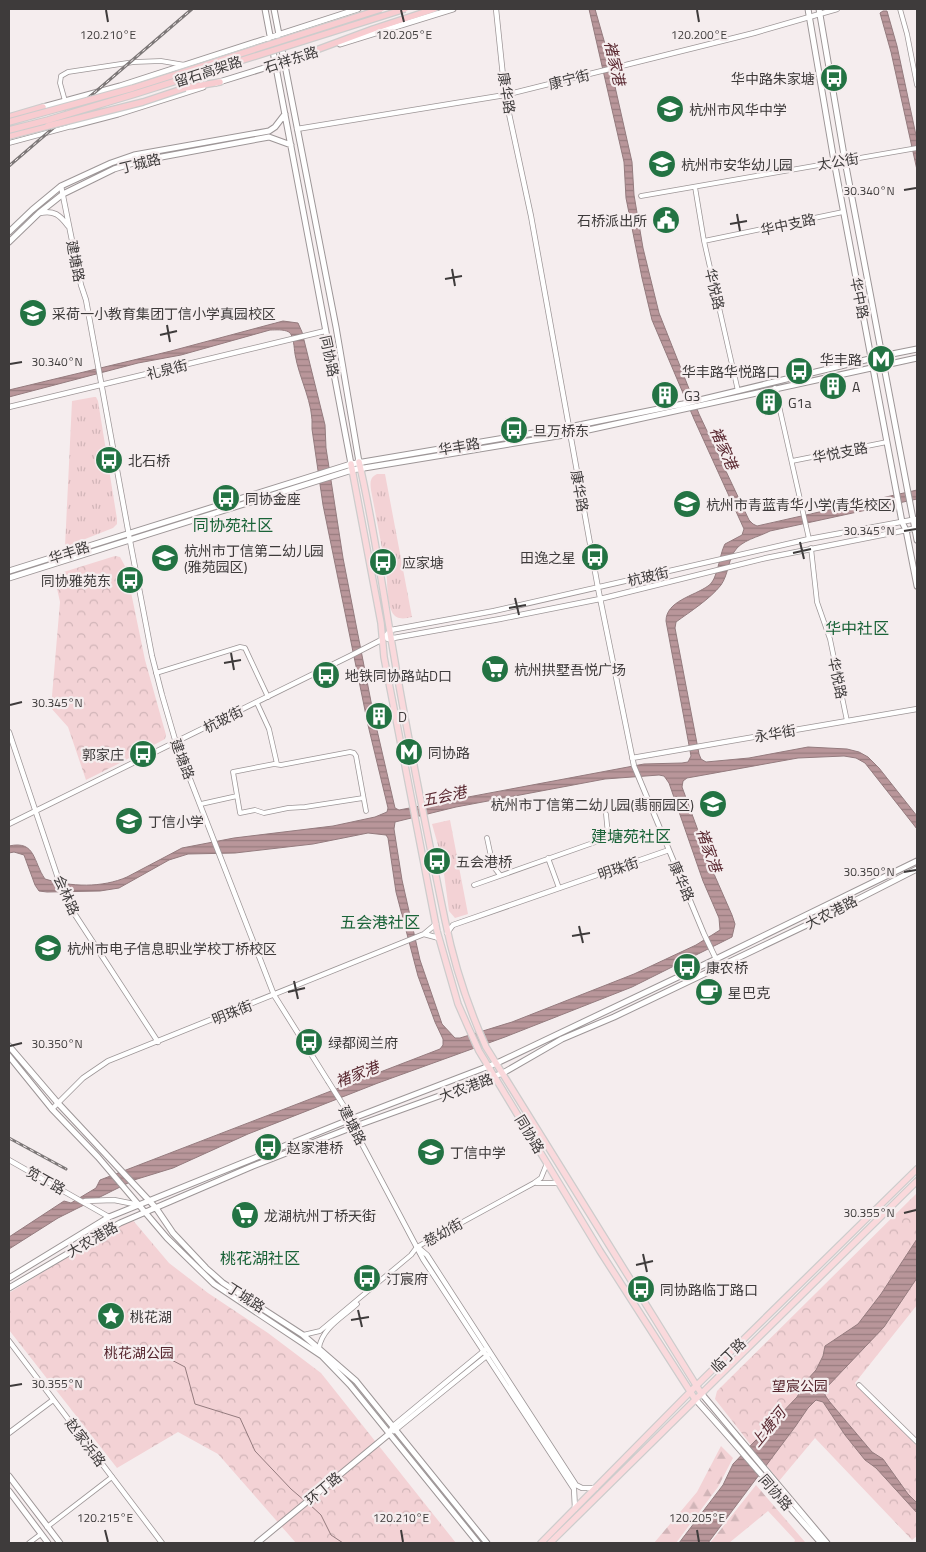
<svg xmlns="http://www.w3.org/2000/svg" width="926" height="1552" font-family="'Titillium Web','Noto Sans SC',sans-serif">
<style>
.grass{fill:url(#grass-tufts)}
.forest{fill:url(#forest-firs)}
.park{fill:url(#park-crowns)}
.water{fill:url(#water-rules);stroke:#947b7e;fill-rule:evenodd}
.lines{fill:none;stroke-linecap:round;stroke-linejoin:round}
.stream{stroke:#947b7e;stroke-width:1}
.minor-casing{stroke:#9d9697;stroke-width:5.5}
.tertiary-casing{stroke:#9d9697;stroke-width:6}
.secondary-casing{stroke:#9d9697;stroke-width:7}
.primary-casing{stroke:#cdcccc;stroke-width:8}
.trunk-casing{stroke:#cdcccc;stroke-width:8}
.minor{stroke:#fff;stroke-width:4}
.tertiary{stroke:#fff;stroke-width:4.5}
.secondary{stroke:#fff;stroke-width:5}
.primary{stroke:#fad9dc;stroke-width:5.5}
.trunk{stroke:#f8ccd0;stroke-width:5.5}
.rail-casing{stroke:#7d7878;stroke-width:3}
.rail{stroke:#f5edee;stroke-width:1;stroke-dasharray:4;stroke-linecap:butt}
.tertiary-bridge-casing{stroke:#9d9697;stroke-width:6;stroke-linecap:butt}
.trunk-bridge-casing{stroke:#cdcccc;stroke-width:8;stroke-linecap:butt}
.tertiary-bridge{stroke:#fff;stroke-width:4.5}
.trunk-bridge{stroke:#f8ccd0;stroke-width:5.5}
.ticks{fill:none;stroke:#3e3b3b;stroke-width:2}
.labels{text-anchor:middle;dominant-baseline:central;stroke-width:4.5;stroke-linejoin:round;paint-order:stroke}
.street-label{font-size:14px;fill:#3e3b3b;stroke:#f5edee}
.poi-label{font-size:14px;fill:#3e3b3b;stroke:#f5edee;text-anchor:start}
.park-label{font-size:14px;fill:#57272f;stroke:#f5edee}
.water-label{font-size:15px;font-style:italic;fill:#592830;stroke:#f5edee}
.quarter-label{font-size:16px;fill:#1a6338;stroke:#f5edee}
.ticks-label{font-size:12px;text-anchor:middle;fill:#3e3b3b;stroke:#f5edee;stroke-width:4.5;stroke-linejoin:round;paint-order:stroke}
</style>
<defs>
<pattern id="grass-tufts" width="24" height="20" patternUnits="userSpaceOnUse" patternTransform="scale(1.25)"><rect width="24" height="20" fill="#f3d2d5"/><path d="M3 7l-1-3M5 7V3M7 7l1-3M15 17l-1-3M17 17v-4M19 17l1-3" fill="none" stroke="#d1b5b8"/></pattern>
<pattern id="forest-firs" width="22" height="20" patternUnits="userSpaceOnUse" patternTransform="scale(1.25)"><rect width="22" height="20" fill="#f3d2d5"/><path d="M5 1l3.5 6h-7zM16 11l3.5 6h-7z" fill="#d1b5b8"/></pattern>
<pattern id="park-crowns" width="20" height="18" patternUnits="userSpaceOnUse" patternTransform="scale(1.25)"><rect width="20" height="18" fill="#f3d2d5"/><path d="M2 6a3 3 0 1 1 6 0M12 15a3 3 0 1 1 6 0" fill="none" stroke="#d1b5b8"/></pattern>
<pattern id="water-rules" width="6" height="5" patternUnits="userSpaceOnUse" patternTransform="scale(1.25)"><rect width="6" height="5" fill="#b9969a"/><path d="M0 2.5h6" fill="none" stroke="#987c7f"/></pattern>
</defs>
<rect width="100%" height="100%" fill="#f5edee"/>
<path class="grass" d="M94,397H96L98,401L117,519V524L113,528L65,547L72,401Z
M377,474H385L412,617C404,619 396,620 392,612C386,601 388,582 386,570C381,543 376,516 371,490C370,483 370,477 377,474Z
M450,820L468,914L455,918L449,911L442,859L432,824Z"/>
<path class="forest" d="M721,1446L733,1458L718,1487L676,1543H654L697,1492Z
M756,1485L805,1542L806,1543H794L795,1540L768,1511L729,1543H710Z"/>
<path class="park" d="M115,556L120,557L126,568L145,660L166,735L165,739C139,753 113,767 86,780L68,727L51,708L60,602L54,575Z
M917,1193V1305L855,1383L917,1446V1536L912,1540L815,1438L779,1481L715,1399L717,1391Z
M131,1218L169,1263L208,1293L268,1333L321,1373L456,1543H296L218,1454L178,1432L117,1468L9,1330V1293Z"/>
<path class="water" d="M589,9H595L607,51L632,162L634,195L643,248L659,313L699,414L749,520L753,524L757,526L917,490V499L770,531C759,537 741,540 734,552C728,562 728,575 721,585C710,599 691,611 676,622L675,628L699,754L701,759L706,762L749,758L808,747L847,749L859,752L868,757L879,768L917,816V829L865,763L856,758L844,756L798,758L687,778L683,781L682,787L714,874L732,915L735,924L732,937L632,987L505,1037L378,1083L248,1134L173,1168L134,1180L58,1218L9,1249V1237L64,1201L71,1203L96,1188L100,1180L440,1049L443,1045V1039L435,1022L418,976L396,892L388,838L386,835L368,833L313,844L235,853L188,854L169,860L119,888L100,891L47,892L39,891L35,885L24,855L14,852L9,853V846C36,840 33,862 45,879C71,887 102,888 127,877L182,848L234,838L333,826L375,817L387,812L388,808L368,725L323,505L312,429C314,403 299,379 295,354C294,348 294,336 289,332C283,329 276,330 270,330L181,355L138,363L9,397V390L171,351L283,321L298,323L302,332L325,425L326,448L343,558L374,717L395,808L399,810L644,764L682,763L688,762L691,756L666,621C666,601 694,596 708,586C718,580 719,555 725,544L742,535L744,529L694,419L652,320L642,278L626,198L624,162ZM659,775L664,776L669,783L703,881L719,918L720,930L696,945L634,974L512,1022L460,1038H455L442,1024L420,960L402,880L394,829L395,822L456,807L605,779Z
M883,11H887L897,46L917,140V170L891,52L880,13Z
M917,1239V1278L884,1327L827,1387L825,1395L829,1401L872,1452L883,1459L908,1494L917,1503V1513L876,1468L865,1460L845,1435L823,1402L816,1400L808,1408L795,1427L708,1543H679L723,1485L733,1464L797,1397L807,1380L816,1370L823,1356L825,1346L858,1324L881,1294Z"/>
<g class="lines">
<path class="stream" d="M164,1356L185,1367L195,1404L240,1418L255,1451L291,1489L305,1501
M308,1503L321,1515L331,1535L343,1543"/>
<g class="minor-casing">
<path id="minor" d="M900,9L907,34L917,85
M9,143L72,126L60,83L61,76L68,72L134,62L161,61L185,65
M695,187L704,241L738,391
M641,196L917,148
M704,241L843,212
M775,388L809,539
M792,461L887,442
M811,548L817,602L830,639L847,721
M156,673L240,647L245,648L268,697
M257,703L269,729L277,764
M363,798L305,807L288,808L264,813L255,810L240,813L233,772L274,764L281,765L350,752L354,753L356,756L366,811
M201,804L237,796
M487,838L493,866L500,875
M548,858L559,888
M474,885L604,839L608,835L606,814
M536,1183H559
M303,1335L320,1331L411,1255L417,1247L534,1183L541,1178L547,1163
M319,1348C322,1328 343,1317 357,1304
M859,1385L917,1442
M47,1527L112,1477
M29,1543L41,1534"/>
</g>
<g class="tertiary-casing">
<path id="tertiary" d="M496,9L505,95L531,216L598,588L634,766L704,934L716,959
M297,129L505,95L754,33L837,9
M61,186L81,285L86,300L130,541L152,656L162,695L176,743L274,995L328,1081
M40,213C54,210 60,215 68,226
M9,407L325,331
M388,639L500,619L600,599L766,558L917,528
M9,732L58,878L70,907L158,1042
M632,758L917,709
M9,824L350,656L383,639L391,630L494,611L809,539L917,519
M447,933L453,925L669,850
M424,934L439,938
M345,1108L353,1127L423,1259L574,1489L575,1509
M52,1109L83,1078L108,1061L424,934L436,924
M9,1160L109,1217
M85,1201L114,1200L139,1205
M420,1249L427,1255L576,1485L582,1488H596
M9,1341L162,1543
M394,1431L489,1354
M9,1433L53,1400
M389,1434L393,1426L485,1350"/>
</g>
<g class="secondary-casing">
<path id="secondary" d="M265,9L351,464
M274,9L336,327L359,462
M808,9L834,161L902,522L906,530L917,586
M819,9L845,161L917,540
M340,44L453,9
M216,83L287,61
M43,107L120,86L358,9
M72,126L118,114L203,87
M9,232L32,210L61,186L111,163L134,155L269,131L275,127L285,114
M9,242L39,213L63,194L114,169L140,161L269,137L291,145
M9,571L351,464L569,427L683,404L882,356L917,349
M9,578L352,470L570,434L917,358
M9,1046L57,1102L156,1208L173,1233L206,1268L223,1283L303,1335L356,1381L487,1543
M9,1056L52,1109L98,1157L167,1238L214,1284L322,1356L350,1385L478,1543
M9,1278L109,1217L351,1119L497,1063L716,959L917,861
M9,1288L120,1223L253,1166L353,1127L503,1073L562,1039L614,1017L813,922L917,869
M701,1393L827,1543
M695,1399C738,1446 778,1495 821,1543
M9,1476L60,1543
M9,1491L48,1543
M257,1543L389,1434"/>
</g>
<g class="primary-casing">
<path id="primary" d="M359,462C374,526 383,592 394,656C409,745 427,833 445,920C454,964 468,1007 486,1047L701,1393
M351,464L381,623L384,657L437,931L458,1004L469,1029L479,1051L600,1251L695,1399
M541,1543L696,1386L917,1169
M550,1543L917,1181"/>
</g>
<g class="trunk-casing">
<path id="trunk" d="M292,59L373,29L434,9
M185,88L220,82
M9,117L43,107
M9,136L48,126"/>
</g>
<use href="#minor" class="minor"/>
<use href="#tertiary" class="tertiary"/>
<use href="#secondary" class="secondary"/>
<use href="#primary" class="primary"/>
<use href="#trunk" class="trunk"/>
<g class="rail-casing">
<path id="rail" d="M9,166L192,9
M9,1138L66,1169"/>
</g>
<use href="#rail" class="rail"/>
<g class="tertiary-bridge-casing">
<path id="tertiary-bridge" d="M328,1081L345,1108"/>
</g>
<g class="trunk-bridge-casing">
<path id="trunk-bridge" d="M9,122L133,88L381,9
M48,126L143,102L185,88
M9,130L48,120L135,94L405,9"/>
</g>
<use href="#tertiary-bridge" class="tertiary-bridge"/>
<use href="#trunk-bridge" class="trunk-bridge"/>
</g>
<path class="ticks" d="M106,10L108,22M401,10L404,22M697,10L699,22M904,190L916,188M737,214L740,231M730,224L747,221M452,269L455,286M445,279L462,276M167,325L170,342M160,335L177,331M10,364L22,362M904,531L916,529M800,542L804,559M793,553L811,549M515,598L519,615M509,608L526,605M231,653L234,670M224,663L241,660M10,705L22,702M904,872L916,870M579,926L583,943M572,936L590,933M294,981L298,999M288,992L305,988M10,1046L22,1043M904,1213L916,1210M643,1254L647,1272M636,1265L653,1261M358,1310L362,1327M351,1320L369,1317M10,1386L22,1384M105,1530L108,1542M401,1530L403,1542M697,1530L699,1542"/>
<defs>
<g id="bus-disc" transform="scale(1.4375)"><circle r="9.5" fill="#237343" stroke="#f5edee"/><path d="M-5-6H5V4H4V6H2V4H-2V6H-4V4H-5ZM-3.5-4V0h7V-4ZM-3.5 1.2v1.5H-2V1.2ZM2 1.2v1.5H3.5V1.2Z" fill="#fff"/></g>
<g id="school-disc" transform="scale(1.4375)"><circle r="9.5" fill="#237343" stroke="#f5edee"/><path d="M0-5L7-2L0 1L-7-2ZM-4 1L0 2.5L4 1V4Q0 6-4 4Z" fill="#fff"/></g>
<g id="civic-disc" transform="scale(1.4375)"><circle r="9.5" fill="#237343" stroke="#f5edee"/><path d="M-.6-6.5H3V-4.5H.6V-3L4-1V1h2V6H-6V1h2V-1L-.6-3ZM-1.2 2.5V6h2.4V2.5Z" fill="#fff"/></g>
<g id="metro-disc" transform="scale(1.4375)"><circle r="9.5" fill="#237343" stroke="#f5edee"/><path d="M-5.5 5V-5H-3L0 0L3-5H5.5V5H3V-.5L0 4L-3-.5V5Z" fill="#fff"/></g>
<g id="building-disc" transform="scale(1.4375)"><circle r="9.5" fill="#237343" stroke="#f5edee"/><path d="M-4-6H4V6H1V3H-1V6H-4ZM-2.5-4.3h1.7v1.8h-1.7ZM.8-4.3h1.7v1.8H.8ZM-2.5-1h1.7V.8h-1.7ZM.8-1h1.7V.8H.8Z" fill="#fff"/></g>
<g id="supermarket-disc" transform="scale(1.4375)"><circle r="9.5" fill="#237343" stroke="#f5edee"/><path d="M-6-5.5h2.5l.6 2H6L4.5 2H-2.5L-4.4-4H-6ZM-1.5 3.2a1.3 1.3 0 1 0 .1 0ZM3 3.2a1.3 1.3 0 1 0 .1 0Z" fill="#fff"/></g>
<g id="cafe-disc" transform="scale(1.4375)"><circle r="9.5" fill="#237343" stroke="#f5edee"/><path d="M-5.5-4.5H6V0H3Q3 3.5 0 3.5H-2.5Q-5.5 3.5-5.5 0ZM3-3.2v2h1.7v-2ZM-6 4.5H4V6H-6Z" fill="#fff"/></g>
<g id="sight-disc" transform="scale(1.4375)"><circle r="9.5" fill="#237343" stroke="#f5edee"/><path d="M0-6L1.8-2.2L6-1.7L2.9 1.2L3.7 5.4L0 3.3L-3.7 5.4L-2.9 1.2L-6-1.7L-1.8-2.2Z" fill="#fff"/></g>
</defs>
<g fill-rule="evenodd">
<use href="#bus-disc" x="834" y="78"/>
<use href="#school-disc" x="670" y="109"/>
<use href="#school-disc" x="662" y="164"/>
<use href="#civic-disc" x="666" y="220"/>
<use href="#school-disc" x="33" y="313"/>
<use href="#metro-disc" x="881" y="359"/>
<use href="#bus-disc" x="799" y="371"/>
<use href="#building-disc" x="833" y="386"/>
<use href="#building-disc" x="665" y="395"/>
<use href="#building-disc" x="769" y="402"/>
<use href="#bus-disc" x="514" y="430"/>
<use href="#bus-disc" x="109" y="460"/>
<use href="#bus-disc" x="226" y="498"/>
<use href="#school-disc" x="687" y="504"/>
<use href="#bus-disc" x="595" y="557"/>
<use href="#school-disc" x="165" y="558"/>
<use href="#bus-disc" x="383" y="562"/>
<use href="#bus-disc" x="130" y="580"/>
<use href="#supermarket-disc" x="495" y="669"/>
<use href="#bus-disc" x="326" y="675"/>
<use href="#building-disc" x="379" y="716"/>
<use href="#metro-disc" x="409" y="752"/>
<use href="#bus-disc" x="143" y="754"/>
<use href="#school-disc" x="713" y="804"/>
<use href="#school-disc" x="129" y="821"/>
<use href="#bus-disc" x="437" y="861"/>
<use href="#school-disc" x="48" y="948"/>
<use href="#bus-disc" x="687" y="967"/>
<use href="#cafe-disc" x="709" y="992"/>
<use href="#bus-disc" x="309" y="1042"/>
<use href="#bus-disc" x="268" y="1147"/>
<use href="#school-disc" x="431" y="1152"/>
<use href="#supermarket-disc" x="245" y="1215"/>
<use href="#bus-disc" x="367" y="1278"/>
<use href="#bus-disc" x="641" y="1289"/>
<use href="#sight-disc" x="111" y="1316"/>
</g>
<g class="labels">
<g class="street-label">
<text transform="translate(291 59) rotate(-18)">石祥东路</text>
<text transform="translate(208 71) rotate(-18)">留石高架路</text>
<text transform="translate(569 79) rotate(-14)">康宁街</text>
<text transform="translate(507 93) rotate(81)">康华路</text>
<text transform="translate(838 161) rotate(-9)">太公街</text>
<text transform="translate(140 163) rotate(-14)">丁城路</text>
<text transform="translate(788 224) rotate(-12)">华中支路</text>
<text transform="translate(76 261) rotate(79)">建塘路</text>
<text transform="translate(715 289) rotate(77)">华悦路</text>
<text transform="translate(860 298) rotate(79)">华中路</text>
<text transform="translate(330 356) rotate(78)">同协路</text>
<text transform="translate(167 369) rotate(-14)">礼泉街</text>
<text transform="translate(459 446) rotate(-10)">华丰路</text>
<text transform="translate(840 452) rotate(-11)">华悦支路</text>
<text transform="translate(580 491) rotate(80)">康华路</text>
<text transform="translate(69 552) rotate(-18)">华丰路</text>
<text transform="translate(648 576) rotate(-13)">杭玻街</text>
<text transform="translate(838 678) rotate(78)">华悦路</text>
<text transform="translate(223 719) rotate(-26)">杭玻街</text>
<text transform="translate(775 733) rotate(-10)">永华街</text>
<text transform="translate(183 759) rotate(69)">建塘路</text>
<text transform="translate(618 868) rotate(-19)">明珠街</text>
<text transform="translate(682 881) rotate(67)">康华路</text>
<text transform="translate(67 895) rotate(66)">会林路</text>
<text transform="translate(831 912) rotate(-27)">大农港路</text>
<text transform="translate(232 1012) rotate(-22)">明珠街</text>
<text transform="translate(466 1087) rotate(-20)">大农港路</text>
<text transform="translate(353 1125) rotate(63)">建塘路</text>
<text transform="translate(530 1134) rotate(59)">同协路</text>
<text transform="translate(46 1180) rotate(29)">笕丁路</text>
<text transform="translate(443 1232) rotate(-29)">慈幼街</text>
<text transform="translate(92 1239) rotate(-30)">大农港路</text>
<text transform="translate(246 1297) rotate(33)">丁城路</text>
<text transform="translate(728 1355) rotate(-44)">临丁路</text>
<text transform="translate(86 1442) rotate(53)">赵家浜路</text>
<text transform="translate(323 1488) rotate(-40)">环丁路</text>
<text transform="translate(776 1492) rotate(49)">同协路</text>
</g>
<g class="poi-label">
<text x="815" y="78" text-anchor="end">华中路朱家塘</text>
<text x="689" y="109">杭州市风华中学</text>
<text x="681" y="164">杭州市安华幼儿园</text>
<text x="647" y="220" text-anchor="end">石桥派出所</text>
<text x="52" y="313">采荷一小教育集团丁信小学真园校区</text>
<text x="862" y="359" text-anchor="end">华丰路</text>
<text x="780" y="371" text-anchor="end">华丰路华悦路口</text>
<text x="852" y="386">A</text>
<text x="684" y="395">G3</text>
<text x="788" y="402">G1a</text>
<text x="533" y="430">旦万桥东</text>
<text x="128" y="460">北石桥</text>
<text x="245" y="498">同协金座</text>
<text x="706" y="504">杭州市青蓝青华小学(青华校区)</text>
<text x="184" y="550">杭州市丁信第二幼儿园<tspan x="184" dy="16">(雅苑园区)</tspan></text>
<text x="576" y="557" text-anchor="end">田逸之星</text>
<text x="402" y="562">应家塘</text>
<text x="111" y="580" text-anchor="end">同协雅苑东</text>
<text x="514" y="669">杭州拱墅吾悦广场</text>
<text x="345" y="675">地铁同协路站D口</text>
<text x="398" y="716">D</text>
<text x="428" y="752">同协路</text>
<text x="124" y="754" text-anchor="end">郭家庄</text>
<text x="694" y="804" text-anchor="end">杭州市丁信第二幼儿园(翡丽园区)</text>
<text x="148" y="821">丁信小学</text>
<text x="456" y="861">五会港桥</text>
<text x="67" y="948">杭州市电子信息职业学校丁桥校区</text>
<text x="706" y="967">康农桥</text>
<text x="728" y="992">星巴克</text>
<text x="328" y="1042">绿都阅兰府</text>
<text x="287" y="1147">赵家港桥</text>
<text x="450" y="1152">丁信中学</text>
<text x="264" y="1215">龙湖杭州丁桥天街</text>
<text x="386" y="1278">汀宸府</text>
<text x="660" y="1289">同协路临丁路口</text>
<text x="130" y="1316">桃花湖</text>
</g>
<g class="park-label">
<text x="139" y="1352">桃花湖公园</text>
<text x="800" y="1385">望宸公园</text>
</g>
<g class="water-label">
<text transform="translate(615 63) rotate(77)">褚家港</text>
<text transform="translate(724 448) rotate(66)">褚家港</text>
<text transform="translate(444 796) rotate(-12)">五会港</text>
<text transform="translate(709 850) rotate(70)">褚家港</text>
<text transform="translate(357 1074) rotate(-21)">褚家港</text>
<text transform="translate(768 1427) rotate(-51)">上塘河</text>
</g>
<g class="quarter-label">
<text x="233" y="525">同协苑社区</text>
<text x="857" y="628">华中社区</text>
<text x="631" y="836">建塘苑社区</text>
<text x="380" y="922">五会港社区</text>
<text x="260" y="1258">桃花湖社区</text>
</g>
</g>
<g class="ticks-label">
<text x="108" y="39">120.210°E</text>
<text x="404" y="39">120.205°E</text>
<text x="699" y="39">120.200°E</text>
<text x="869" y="195">30.340°N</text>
<text x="57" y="366">30.340°N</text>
<text x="869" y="535">30.345°N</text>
<text x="57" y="707">30.345°N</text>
<text x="869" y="876">30.350°N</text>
<text x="57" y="1048">30.350°N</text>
<text x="869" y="1217">30.355°N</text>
<text x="57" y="1388">30.355°N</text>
<text x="105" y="1522">120.215°E</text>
<text x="401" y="1522">120.210°E</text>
<text x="697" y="1522">120.205°E</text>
</g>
<rect width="926" height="1552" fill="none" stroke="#3e3b3b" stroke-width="20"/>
</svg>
